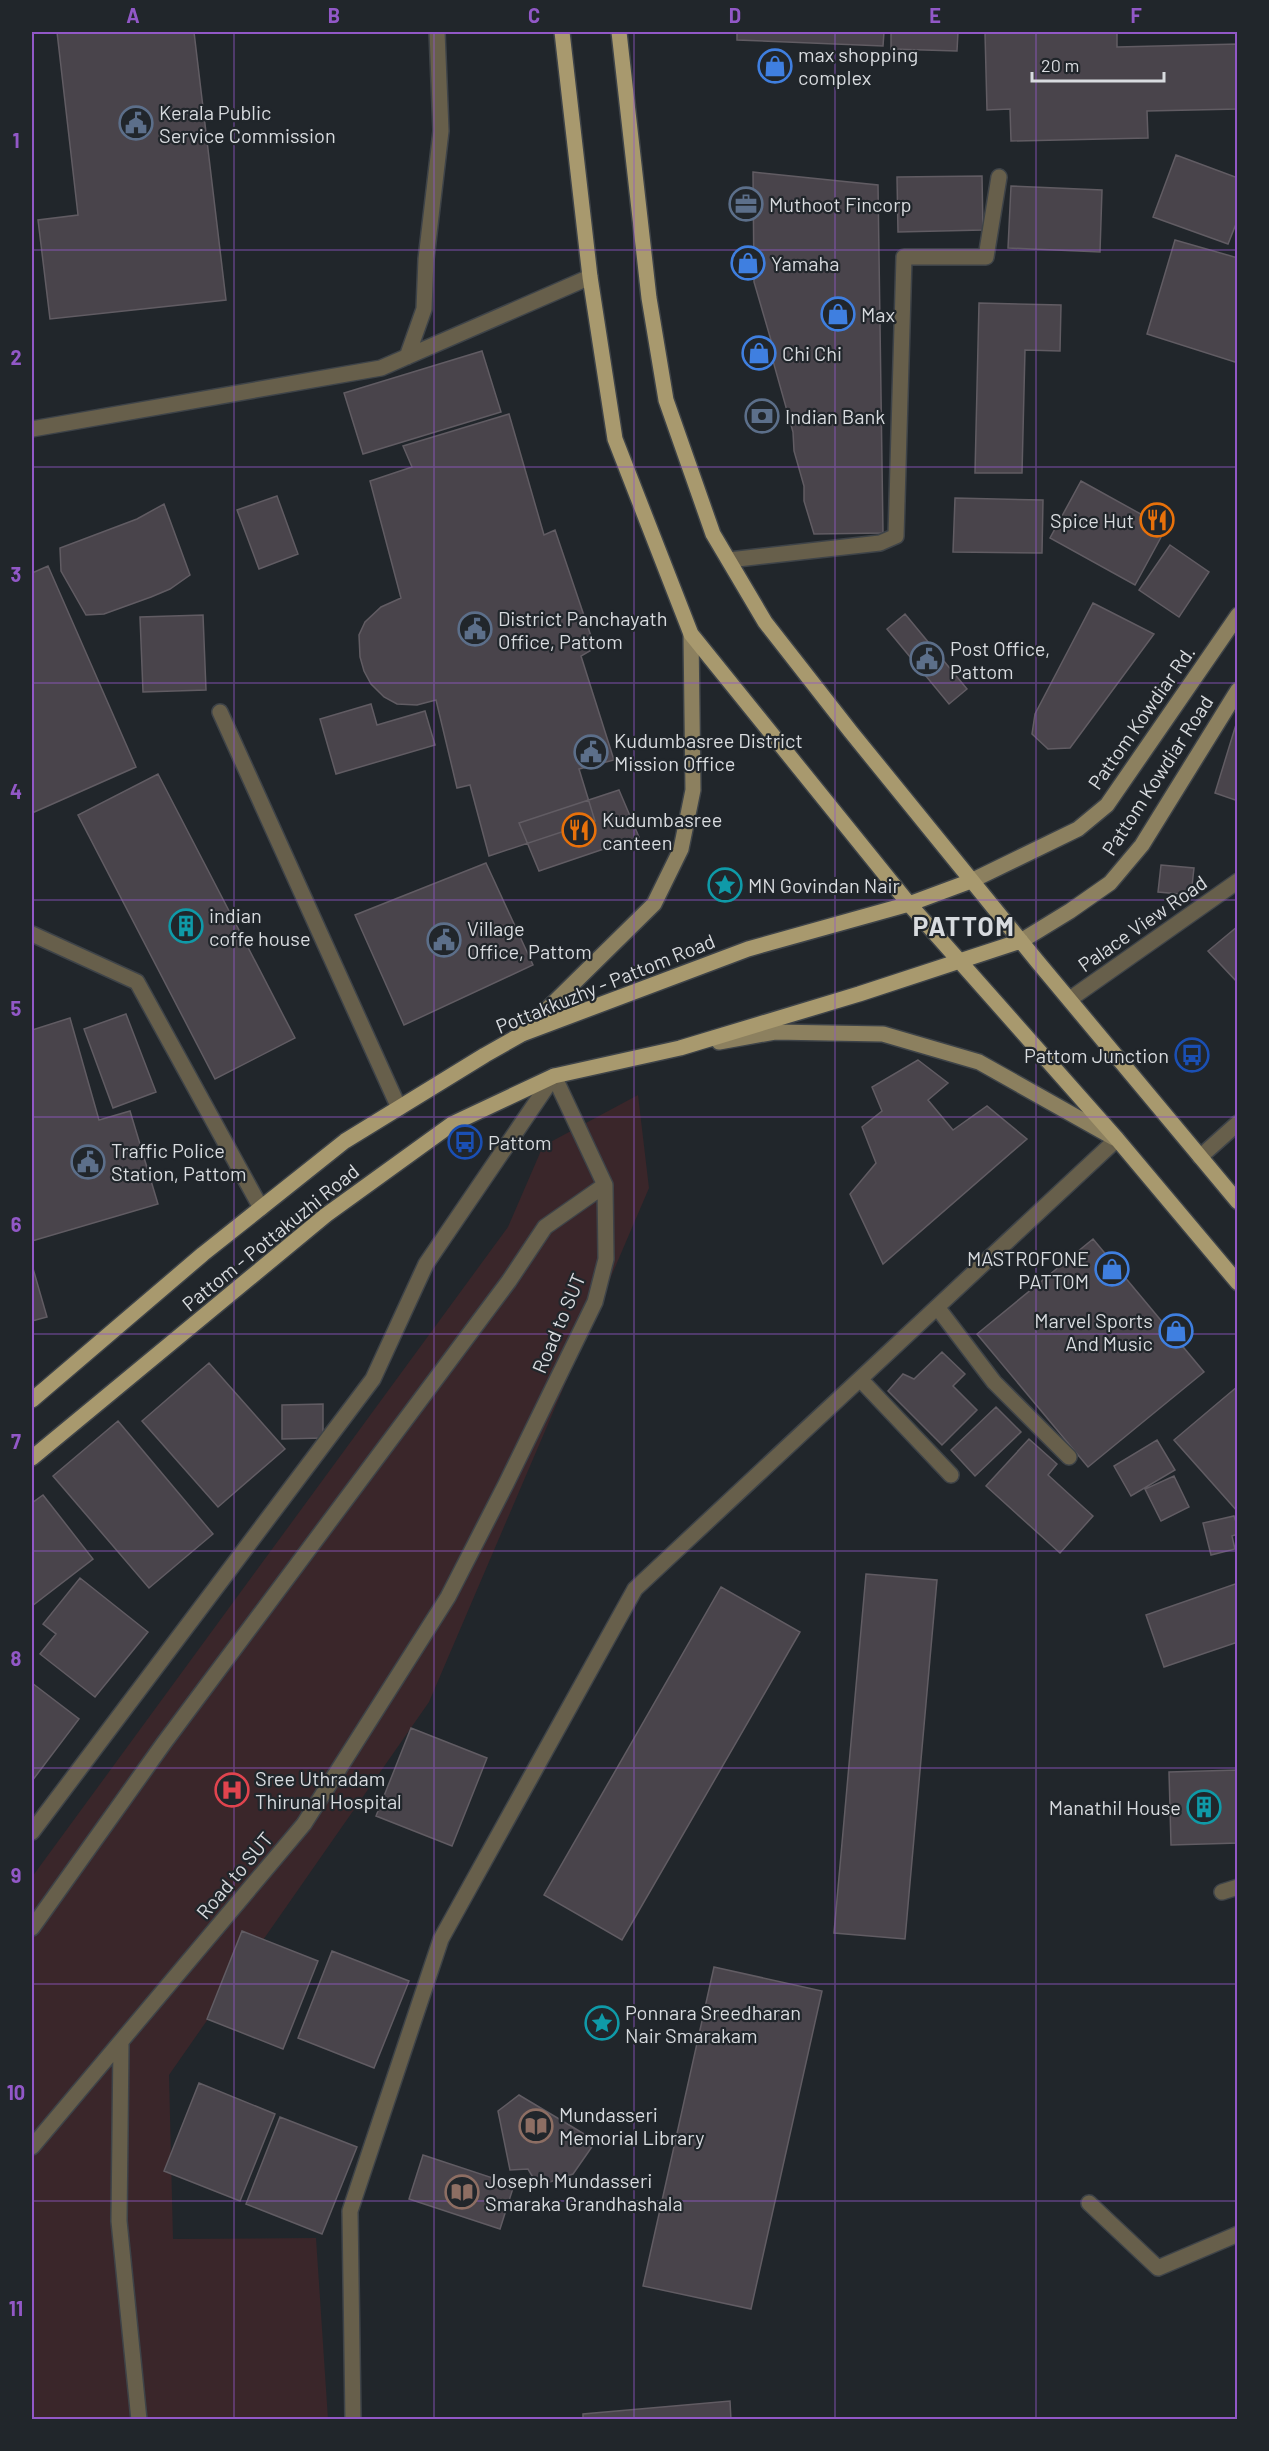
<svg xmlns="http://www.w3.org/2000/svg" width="1269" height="2451" font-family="Barlow,sans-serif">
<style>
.medical{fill:#3a262a}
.building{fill:#49444b;stroke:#615c63;stroke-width:1.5}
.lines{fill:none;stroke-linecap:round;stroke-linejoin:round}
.service-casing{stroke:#3e4348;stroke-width:18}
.minor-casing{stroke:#3e4348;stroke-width:18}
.secondary-casing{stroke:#3e4348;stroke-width:18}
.primary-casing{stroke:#3e4348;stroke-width:18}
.service{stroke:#675f4b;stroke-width:15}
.minor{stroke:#675f4b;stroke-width:15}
.secondary{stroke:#8c805f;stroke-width:15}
.primary{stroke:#a8996e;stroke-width:15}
.grid{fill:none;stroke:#9258c7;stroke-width:1.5;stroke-opacity:0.55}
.labels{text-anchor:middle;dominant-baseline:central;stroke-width:4.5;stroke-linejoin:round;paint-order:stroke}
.poi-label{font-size:20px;fill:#d8dbdf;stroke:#21262b;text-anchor:start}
.street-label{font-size:20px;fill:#d8dbdf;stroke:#21262b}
.district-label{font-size:26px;font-weight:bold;letter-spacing:1.5px;fill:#d8dbdf;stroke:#21262b}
.neatline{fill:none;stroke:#9258c7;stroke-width:2}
.grid-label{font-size:20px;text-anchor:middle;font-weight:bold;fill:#9258c7}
</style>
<rect width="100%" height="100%" fill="#21262b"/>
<path class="medical" d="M638,1095L649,1188L429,1702L169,2075L173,2239L316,2238L328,2419L32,2420V1877L508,1227L543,1146Z"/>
<path class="building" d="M57,32H194L226,300L50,319L38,220L78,215Z
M737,32H884L883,46L737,40Z
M891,32H958L957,51L891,49Z
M1039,32H1117V47L1238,44V109L1147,111L1148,138L1011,141L1010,109L987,110L985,33Z
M1176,155L1238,178V219L1228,244L1153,217Z
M753,172L878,185L883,533L814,534L804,501V486L794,451L793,432L773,361V347L754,282Z
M982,176L983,230L898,232L897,177Z
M1011,186L1102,190L1100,252L1008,248Z
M1175,240L1238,258V363L1147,334Z
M979,303L1061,305L1060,351L1025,350L1022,473H975Z
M482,351L501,412L363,454L344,393Z
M509,414L544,535L555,530L595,648L581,656L614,760L579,769L595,821L489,856L470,785L457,788L436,700L417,705L397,704L384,697L371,684L364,671L360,657L359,635L365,622L381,607L401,598L370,481L412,467L403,446Z
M1081,481L1166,528L1135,585L1050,538Z
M277,496L298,554L259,569L237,510Z
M955,498L1043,500L1042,553L953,552Z
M164,504L190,575L170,589L151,597L104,614L86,615L61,571L60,548L137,519Z
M1170,545L1209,572L1179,617L1139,590Z
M48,566L136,767L32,813V573Z
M1093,603L1154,634L1070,748L1048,749L1032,734L1035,714Z
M905,614L967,689L949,704L887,629Z
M203,615L206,690L143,692L140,617Z
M371,704L377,725L425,711L435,745L336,774L320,719Z
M1238,718V801L1215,793Z
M158,774L295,1038L215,1079L78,815Z
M619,790L639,837L539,871L519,823Z
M486,863L533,965L404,1025L355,915Z
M1161,865L1194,868L1191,895L1158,892Z
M1238,926V983L1208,951Z
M126,1014L156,1092L113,1108L84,1029Z
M70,1018L99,1120L130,1111L158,1204L32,1241V1030Z
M918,1060L948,1083L928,1100L953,1130L987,1106L1027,1139L883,1264L850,1194L876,1163L862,1127L882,1111L872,1087Z
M1093,1239L1204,1372L1088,1467L977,1334Z
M32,1265L47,1317L32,1321Z
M942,1352L965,1374L953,1386L977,1410L942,1445L888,1391L903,1374L914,1379Z
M209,1363L285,1449L218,1507L142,1421Z
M1238,1386V1512L1174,1440Z
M323,1404V1438L282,1439V1405Z
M996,1407L1021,1432L975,1476L951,1450Z
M118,1421L213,1534L149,1588L53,1476Z
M1029,1439L1057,1464L1048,1475L1093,1516L1060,1553L986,1486Z
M1157,1440L1175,1470L1131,1496L1114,1466Z
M1174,1476L1189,1507L1161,1521L1145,1489Z
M43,1495L93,1559L32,1606V1503Z
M1234,1516L1238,1528V1534L1232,1536L1235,1549L1211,1555L1203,1523Z
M866,1574L937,1580L905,1939L834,1933Z
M80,1578L148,1632L95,1697L40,1654L56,1634L43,1624Z
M1238,1583V1642L1164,1667L1146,1615Z
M721,1587L800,1632L622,1940L544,1895Z
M32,1683L79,1719L32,1781Z
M411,1728L487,1758L452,1846L376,1816Z
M1238,1770V1843L1171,1845L1169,1772Z
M242,1931L318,1961L283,2049L207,2019Z
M332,1951L409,1981L374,2068L298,2038Z
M714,1967L822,1991L751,2309L643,2286Z
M199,2083L275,2114L240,2201L164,2171Z
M519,2095L596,2141L573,2174L538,2186L528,2169L510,2170L498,2111Z
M280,2117L357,2147L322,2234L246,2204Z
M423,2155L514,2185L500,2229L409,2199Z
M730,2401L731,2420H583V2414Z"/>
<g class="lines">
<g class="service-casing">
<path id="service" d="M407,357L424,309L426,259L441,131L437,32
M32,429L381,368L590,277
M1222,1892L1238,1887
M32,1928L164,1743L509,1281L545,1227L605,1185
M121,2043L119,2221L139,2420
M32,2147L304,1824L448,1597L506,1484L595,1302L606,1259L605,1185L554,1076"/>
</g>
<g class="minor-casing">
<path id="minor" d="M729,560L880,543L896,536L904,257H986L999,177
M220,712L399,1108
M32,934L137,982L261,1208
M1070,999L1238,881
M1200,1157L1238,1123
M937,1307L994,1382L1069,1457
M860,1379L951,1475
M32,1832L373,1379L426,1264L554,1076
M1089,2203L1158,2268L1238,2234
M353,2420L350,2211L441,1939L635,1589L1117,1139"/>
</g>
<g class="secondary-casing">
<path id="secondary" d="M971,881L1078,829L1107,805L1238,615
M1021,941L1070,911L1110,883L1142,845L1238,690
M522,1034L654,904L681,849L693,790L691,634
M719,1042L775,1032L883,1034L979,1062L1114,1138"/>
</g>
<g class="primary-casing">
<path id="primary" d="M562,32L590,277L615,439L691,634L909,904L1117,1139L1238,1283
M619,32L649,298L666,400L713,534L765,622L851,732L1037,961L1238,1202
M32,1400L203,1254L345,1141L485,1055L522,1034L748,949L909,904L971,881
M32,1458L326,1215L452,1124L554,1076L680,1048L859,994L1021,941"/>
</g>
<use href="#service" class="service"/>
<use href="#minor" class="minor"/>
<use href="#secondary" class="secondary"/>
<use href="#primary" class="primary"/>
</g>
<path class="grid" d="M234,32V2420M434,32V2420M634,32V2420M835,32V2420M1036,32V2420M32,250H1238M32,467H1238M32,683H1238M32,900H1238M32,1117H1238M32,1334H1238M32,1551H1238M32,1768H1238M32,1984H1238M32,2201H1238"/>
<defs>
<g id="shop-ring" transform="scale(1.725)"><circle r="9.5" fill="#21262b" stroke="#3f7fe0" stroke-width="1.5"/><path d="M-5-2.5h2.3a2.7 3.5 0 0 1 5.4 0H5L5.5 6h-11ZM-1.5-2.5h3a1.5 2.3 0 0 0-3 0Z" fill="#3f7fe0"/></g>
<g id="civic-ring" transform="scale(1.725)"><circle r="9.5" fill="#21262b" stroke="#5c6f8a" stroke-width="1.5"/><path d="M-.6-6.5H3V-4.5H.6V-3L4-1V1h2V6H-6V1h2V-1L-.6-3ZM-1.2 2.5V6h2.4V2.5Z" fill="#5c6f8a"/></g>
<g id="office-ring" transform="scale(1.725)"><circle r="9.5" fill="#21262b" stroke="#5c6f8a" stroke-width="1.5"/><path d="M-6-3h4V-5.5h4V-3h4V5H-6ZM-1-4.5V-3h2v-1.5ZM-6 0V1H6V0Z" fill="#5c6f8a"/></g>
<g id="bank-ring" transform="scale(1.725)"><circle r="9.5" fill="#21262b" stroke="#5c6f8a" stroke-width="1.5"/><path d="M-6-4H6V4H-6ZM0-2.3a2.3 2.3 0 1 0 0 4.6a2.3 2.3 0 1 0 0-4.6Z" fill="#5c6f8a"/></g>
<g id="restaurant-ring" transform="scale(1.725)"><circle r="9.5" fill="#21262b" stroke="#e8710a" stroke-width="1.5"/><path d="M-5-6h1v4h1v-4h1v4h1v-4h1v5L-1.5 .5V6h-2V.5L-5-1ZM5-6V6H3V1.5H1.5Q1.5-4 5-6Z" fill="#e8710a"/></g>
<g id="sight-ring" transform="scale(1.725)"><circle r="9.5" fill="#21262b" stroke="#0f9aa8" stroke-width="1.5"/><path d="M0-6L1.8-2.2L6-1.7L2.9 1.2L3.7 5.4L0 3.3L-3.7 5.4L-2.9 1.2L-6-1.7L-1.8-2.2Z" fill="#0f9aa8"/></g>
<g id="building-ring" transform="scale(1.725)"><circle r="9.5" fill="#21262b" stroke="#0f9aa8" stroke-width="1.5"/><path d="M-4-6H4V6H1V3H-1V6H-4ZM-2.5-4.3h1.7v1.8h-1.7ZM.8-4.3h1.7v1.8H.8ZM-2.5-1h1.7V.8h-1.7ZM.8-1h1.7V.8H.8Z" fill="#0f9aa8"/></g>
<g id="bus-ring" transform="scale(1.725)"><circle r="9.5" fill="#21262b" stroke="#1a4fb4" stroke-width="1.5"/><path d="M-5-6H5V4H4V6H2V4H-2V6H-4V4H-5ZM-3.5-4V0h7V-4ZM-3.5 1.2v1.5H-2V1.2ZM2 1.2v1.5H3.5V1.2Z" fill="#1a4fb4"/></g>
<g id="hospital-ring" transform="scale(1.725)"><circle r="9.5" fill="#21262b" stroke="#e0444e" stroke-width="1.5"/><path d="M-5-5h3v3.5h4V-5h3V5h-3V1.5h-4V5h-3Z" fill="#e0444e"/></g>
<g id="library-ring" transform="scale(1.725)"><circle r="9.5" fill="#21262b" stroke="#8d6e63" stroke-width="1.5"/><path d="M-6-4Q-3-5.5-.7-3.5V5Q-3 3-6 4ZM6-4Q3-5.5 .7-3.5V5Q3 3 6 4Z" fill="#8d6e63"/></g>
</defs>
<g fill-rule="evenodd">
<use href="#shop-ring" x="775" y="66"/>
<use href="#civic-ring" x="136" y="123"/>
<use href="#office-ring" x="746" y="204"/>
<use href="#shop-ring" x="748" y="263"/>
<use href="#shop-ring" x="838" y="314"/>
<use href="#shop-ring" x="759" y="353"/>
<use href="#bank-ring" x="762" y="416"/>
<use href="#restaurant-ring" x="1157" y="520"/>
<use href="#civic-ring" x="475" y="629"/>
<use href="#civic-ring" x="927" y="659"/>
<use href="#civic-ring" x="591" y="752"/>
<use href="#restaurant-ring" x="579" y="830"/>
<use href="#sight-ring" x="725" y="885"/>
<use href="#building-ring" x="186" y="926"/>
<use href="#civic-ring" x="444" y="940"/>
<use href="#bus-ring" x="1192" y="1055"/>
<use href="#bus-ring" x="465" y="1142"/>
<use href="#civic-ring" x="88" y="1162"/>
<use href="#shop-ring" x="1112" y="1269"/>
<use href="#shop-ring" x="1176" y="1331"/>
<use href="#hospital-ring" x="232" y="1790"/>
<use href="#building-ring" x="1204" y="1807"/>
<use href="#sight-ring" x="602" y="2023"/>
<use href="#library-ring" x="536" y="2126"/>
<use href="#library-ring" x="462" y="2192"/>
</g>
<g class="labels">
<g class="poi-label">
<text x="798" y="54">max shopping<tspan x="798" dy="23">complex</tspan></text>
<text x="159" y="112">Kerala Public<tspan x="159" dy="23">Service Commission</tspan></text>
<text x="769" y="204">Muthoot Fincorp</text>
<text x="771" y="263">Yamaha</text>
<text x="861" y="314">Max</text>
<text x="782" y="353">Chi Chi</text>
<text x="785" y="416">Indian Bank</text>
<text x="1134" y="520" text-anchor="end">Spice Hut</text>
<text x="498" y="618">District Panchayath<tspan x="498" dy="23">Office, Pattom</tspan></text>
<text x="950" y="648">Post Office,<tspan x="950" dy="23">Pattom</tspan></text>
<text x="614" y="740">Kudumbasree District<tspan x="614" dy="23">Mission Office</tspan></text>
<text x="602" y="819">Kudumbasree<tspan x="602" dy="23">canteen</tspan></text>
<text x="748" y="885">MN Govindan Nair</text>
<text x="209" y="915">indian<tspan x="209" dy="23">coffe house</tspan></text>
<text x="467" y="928">Village<tspan x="467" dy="23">Office, Pattom</tspan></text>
<text x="1169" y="1055" text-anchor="end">Pattom Junction</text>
<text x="488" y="1142">Pattom</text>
<text x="111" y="1150">Traffic Police<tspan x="111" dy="23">Station, Pattom</tspan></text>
<text x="1089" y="1258" text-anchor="end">MASTROFONE<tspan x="1089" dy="23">PATTOM</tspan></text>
<text x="1153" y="1320" text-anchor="end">Marvel Sports<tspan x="1153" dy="23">And Music</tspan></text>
<text x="255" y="1778">Sree Uthradam<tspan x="255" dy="23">Thirunal Hospital</tspan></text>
<text x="1181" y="1807" text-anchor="end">Manathil House</text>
<text x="625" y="2012">Ponnara Sreedharan<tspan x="625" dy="23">Nair Smarakam</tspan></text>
<text x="559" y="2114">Mundasseri<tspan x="559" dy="23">Memorial Library</tspan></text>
<text x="485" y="2180">Joseph Mundasseri<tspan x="485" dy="23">Smaraka Grandhashala</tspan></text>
</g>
<g class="street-label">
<text transform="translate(1141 717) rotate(-55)">Pattom Kowdiar Rd.</text>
<text transform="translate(1157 775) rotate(-57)">Pattom Kowdiar Road</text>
<text transform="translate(1142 923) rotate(-35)">Palace View Road</text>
<text transform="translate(605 983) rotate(-22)">Pottakkuzhy - Pattom Road</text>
<text transform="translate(270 1237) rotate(-39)">Pattom - Pottakuzhi Road</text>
<text transform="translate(558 1323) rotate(-67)">Road to SUT</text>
<text transform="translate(234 1875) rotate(-50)">Road to SUT</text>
</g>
<g class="district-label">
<text x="964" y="925">PATTOM</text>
</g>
</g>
<rect width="1269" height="2451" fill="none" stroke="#21262b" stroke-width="66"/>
<path d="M1032 72v9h132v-9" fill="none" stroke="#d8dbdf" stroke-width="3"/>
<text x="1041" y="72" font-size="18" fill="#d8dbdf" stroke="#21262b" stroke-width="4.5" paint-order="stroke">20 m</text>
<rect x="33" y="33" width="1203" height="2385" class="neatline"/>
<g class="grid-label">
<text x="133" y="23">A</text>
<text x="334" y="23">B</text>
<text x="534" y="23">C</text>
<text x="735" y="23">D</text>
<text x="935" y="23">E</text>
<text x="1136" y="23">F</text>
<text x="16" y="148">1</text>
<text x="16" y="365">2</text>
<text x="16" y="582">3</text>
<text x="16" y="799">4</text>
<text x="16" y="1016">5</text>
<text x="16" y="1232">6</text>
<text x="16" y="1449">7</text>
<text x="16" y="1666">8</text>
<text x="16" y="1883">9</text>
<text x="16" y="2100">10</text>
<text x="16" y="2316">11</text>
</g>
</svg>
